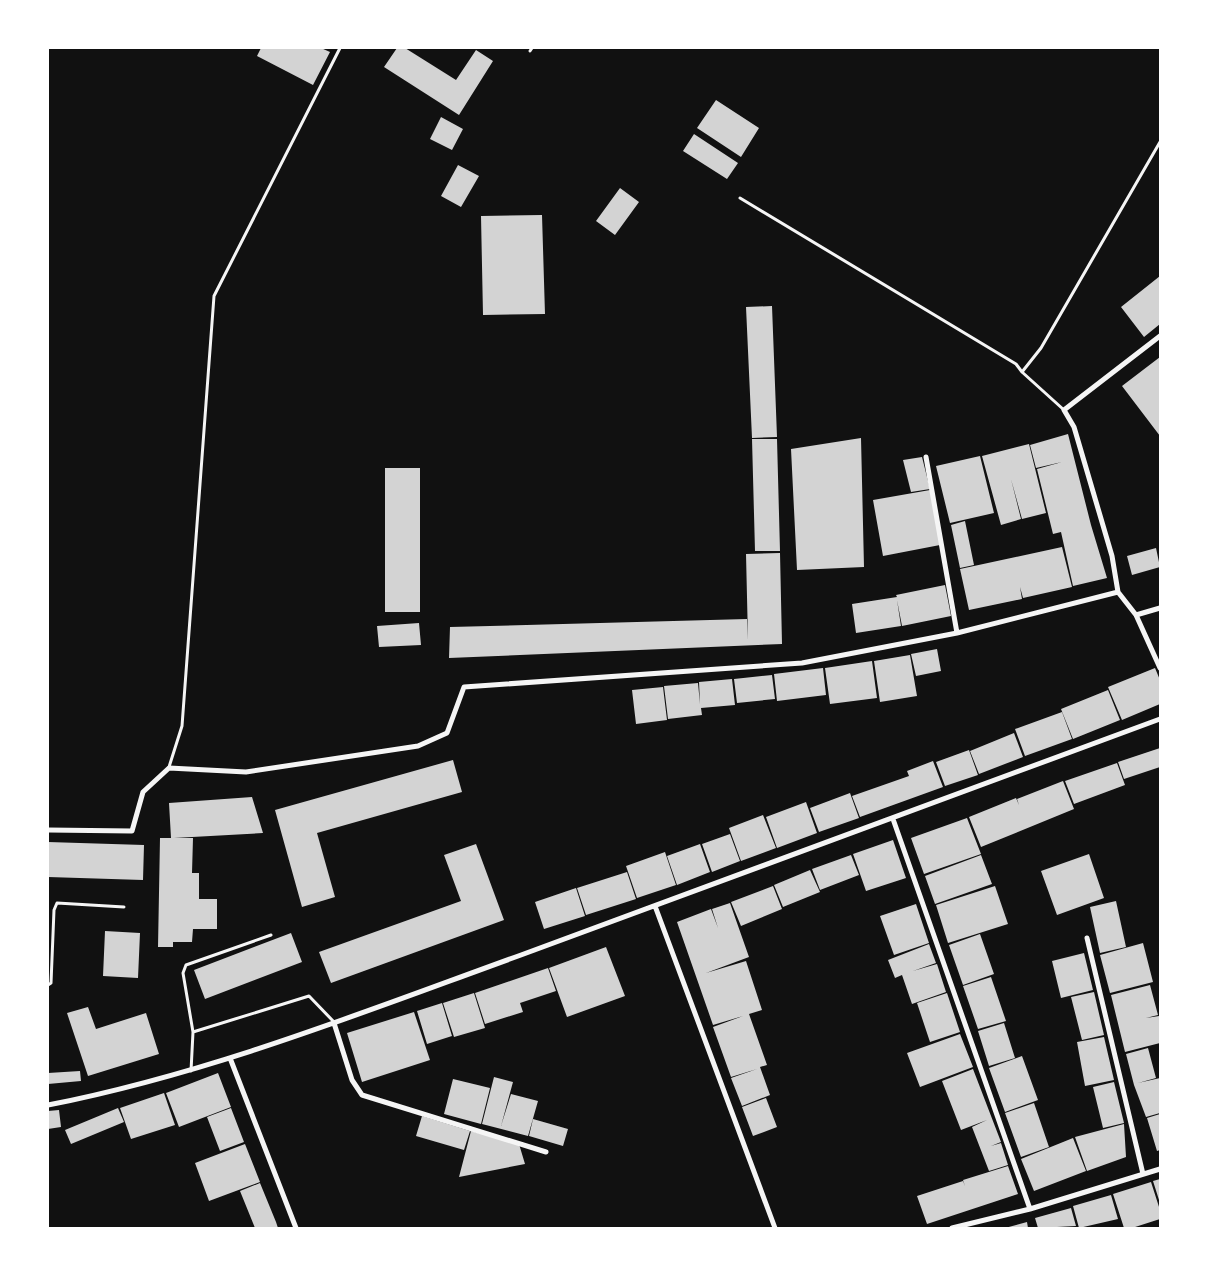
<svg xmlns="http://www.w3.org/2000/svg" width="1208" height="1276" font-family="'Open Sans',sans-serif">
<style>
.building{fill:#d3d3d3}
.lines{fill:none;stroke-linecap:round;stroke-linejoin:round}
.service{stroke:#f5f5f5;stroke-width:3}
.minor{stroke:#f5f5f5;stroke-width:5}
</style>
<rect width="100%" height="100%" fill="#111"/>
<path class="building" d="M261,48H321L330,52L313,85L257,56Z
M397,48H405L456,80L476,50L493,61L459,115L384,67Z
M716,100L759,128L741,157L697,128Z
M441,117L463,129L452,150L430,139Z
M694,134L738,163L727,179L683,151Z
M458,165L479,176L461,207L441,196Z
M620,188L639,202L615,235L596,221Z
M542,215L545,314L483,315L481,216Z
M1160,276V324L1144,337L1121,307Z
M772,306L777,437L752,438L746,307Z
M1160,357V436L1122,386Z
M1068,434L1091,525L1107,578L1073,586L1061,532L1053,534L1037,469L1062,462L1036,468L1030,445Z
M861,438L864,567L797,570L791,449Z
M752,439H777L780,551H755Z
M1029,444L1046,513L1022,519L1011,479L1021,519L1001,525L982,456Z
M980,456L994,513L950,523L936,466Z
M922,457L930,489L911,492L903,460Z
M385,468H420V612H385Z
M930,490L940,545L883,556L873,500Z
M965,521L974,565L960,568L951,525Z
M1062,547L1072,587L1023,598L1020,587L1022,599L969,610L960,569Z
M1156,548L1160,567L1132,575L1127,556Z
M780,553L782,644L449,658L450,627L747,619L748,640L746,554Z
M945,585L951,616L902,626L897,600L901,626L856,633L852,604L897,597L896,595Z
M419,623L421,645L379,647L377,626Z
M937,649L941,671L916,676L911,654Z
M910,655L917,696L880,702L874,661Z
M872,661L877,698L830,704L825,668Z
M823,668L826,695L777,701L774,674Z
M1155,668L1160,680V704L1122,720L1108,687Z
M772,675L775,699L737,703L734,679Z
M732,679L735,705L701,708L702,715L668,719L664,686L698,683L700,704L699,682Z
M663,687L667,720L636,724L632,690Z
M1108,690L1120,720L1073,739L1061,709Z
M1062,712L1072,739L1025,756L1015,729Z
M1014,733L1023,757L979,774L970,751Z
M1160,748V767L1124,779L1118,762Z
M969,750L978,775L945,786L936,762Z
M453,760L462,792L317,833L335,897L302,907L275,810Z
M933,761L943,787L860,817L852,796L909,776L907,771Z
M1117,763L1125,785L1074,804L1065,781Z
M1063,781L1074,809L981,847L969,817L1016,798L1019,805L1017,799Z
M850,793L859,818L819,832L810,808Z
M252,797L263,833L174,838H193L192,873H199V899H217V929H193L192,942H173V947H158L160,838H171L169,803Z
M806,802L817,833L777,848L766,817Z
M763,815L776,848L741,861L729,828Z
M967,818L981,854L924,874L911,838Z
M730,834L740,861L712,872L702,844Z
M893,840L906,878L866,891L853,854Z
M48,842L144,845L143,880L48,877Z
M476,844L504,920L331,983L319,952L461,901L444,855Z
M700,844L710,872L677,885L667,856Z
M665,852L676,885L637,898L626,866Z
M1089,854L1104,898L1057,915L1041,871Z
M851,855L859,875L820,890L812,869Z
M981,855L992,884L935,904L925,876Z
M810,870L820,892L783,907L774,885Z
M627,872L636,899L586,915L577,888Z
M773,886L782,909L741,926L731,902Z
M995,886L1008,924L948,943L936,905Z
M576,888L585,916L544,929L535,902Z
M1116,901L1126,947L1100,953L1090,907Z
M730,903L749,957L706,973L746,961L762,1010L749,1014L767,1065L760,1067L770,1095L742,1106L731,1078L757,1069L731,1077L713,1027L743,1016L713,1025L677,922L711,909L718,928L712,909Z
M916,904L929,943L894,955L880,916Z
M105,931L140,933L138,978L103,976Z
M291,933L302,962L205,999L194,970Z
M980,934L994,974L963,985L949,945Z
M1143,943L1153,982L1110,993L1100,955Z
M929,944L936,963L913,971L937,964L946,992L912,1004L902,975L895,978L888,960Z
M606,947L625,996L567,1017L549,968Z
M1084,953L1093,990L1061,998L1052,961Z
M548,968L556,991L520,1003L523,1012L485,1024L475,993Z
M991,977L1006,1021L978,1029L963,986Z
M1150,985L1158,1015L1146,1018L1159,1016L1160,1043L1125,1052L1111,995Z
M1094,992L1104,1035L1082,1040L1071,997Z
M474,993L485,1028L454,1037L443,1003Z
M947,993L960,1032L930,1042L917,1003Z
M442,1003L452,1036L427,1044L417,1011Z
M88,1007L96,1029L146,1013L159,1054L88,1076L67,1013Z
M414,1012L430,1060L362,1082L347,1033Z
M1004,1023L1015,1058L989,1066L978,1031Z
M960,1034L973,1067L920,1087L907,1053Z
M1104,1037L1114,1080L1085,1086L1077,1042Z
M1148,1048L1156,1078L1138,1083L1160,1078V1113L1146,1117L1134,1085L1126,1054Z
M1022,1056L1038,1100L1005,1112L989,1068Z
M973,1069L1001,1142L991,1146L1001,1143L1008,1165L989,1171L972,1127L987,1120L961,1130L942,1081Z
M80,1071L81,1081L48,1084V1073Z
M218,1073L231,1107L179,1127L166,1093Z
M494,1077L513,1082L501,1126L511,1094L538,1101L528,1136L482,1124Z
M453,1079L490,1088L481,1124L444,1114Z
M1114,1082L1124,1123L1103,1128L1093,1087Z
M164,1093L175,1125L131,1139L120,1108Z
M766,1098L777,1127L753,1136L742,1107Z
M1034,1103L1049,1147L1021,1157L1005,1113Z
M118,1108L124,1122L71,1144L65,1130Z
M231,1108L244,1142L220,1151L207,1117Z
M59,1110L61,1127L48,1129V1111Z
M1160,1114V1150L1157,1151L1147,1118Z
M422,1116L470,1131L464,1150L416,1136Z
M533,1119L568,1129L563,1146L529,1136Z
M1124,1124L1126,1157L1087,1171L1075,1137Z
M471,1131L519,1144L525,1164L459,1177Z
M1073,1138L1086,1171L1034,1191L1021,1159Z
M245,1144L260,1182L209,1201L195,1163Z
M1008,1166L1018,1194L927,1224L917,1196L963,1181L965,1186L963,1180Z
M1160,1179V1200H1159L1153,1181Z
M1151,1182L1160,1210V1219L1132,1228H1124L1113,1194Z
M260,1183L276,1222L278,1228H255L240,1191Z
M1111,1195L1118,1219L1079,1228L1073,1206Z
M1071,1208L1076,1226L1038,1228L1035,1218Z
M1027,1222L1028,1228H1005Z"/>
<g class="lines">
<path class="service" d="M530,51L532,48
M740,198L1016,364L1022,372L1041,348L1160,142
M1022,372L1064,410
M169,767L182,726L214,296L340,48
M48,985L51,983L54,910L57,903L124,907
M193,1032L183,973L186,965L271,935
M191,1071L193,1032L309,996L334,1022"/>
<path class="minor" d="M1160,336L1064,410L1074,427L1112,556L1118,592L1136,615L1160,668
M926,457L957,633
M1136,615L1160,608
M893,819L1030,1209
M48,830L132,831L143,792L169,768L246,772L418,746L447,733L464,687L802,663L957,633L1118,592
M655,906L775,1228
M1087,938L1143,1174
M334,1023L352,1080L362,1095L546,1152
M230,1058L296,1228
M48,1105C211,1073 366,1011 521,955C735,877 948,798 1160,719
M952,1228L1030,1209L1160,1169"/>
</g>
<rect width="1208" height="1276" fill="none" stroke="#ffffff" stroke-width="98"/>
</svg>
